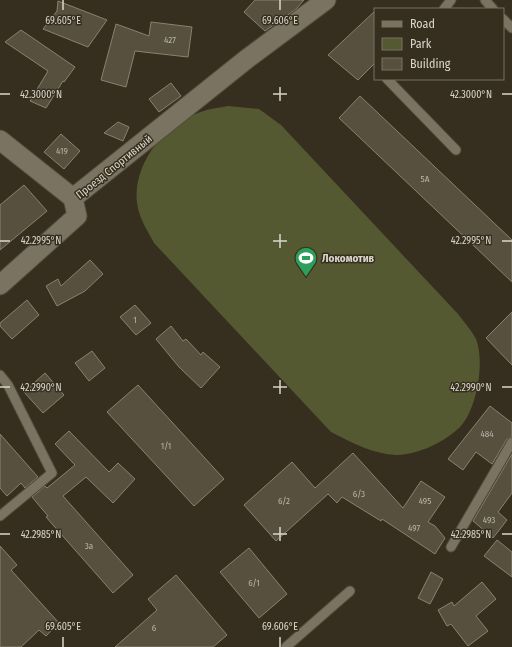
<svg xmlns="http://www.w3.org/2000/svg" width="512" height="647" font-family="'Fira Sans Condensed',sans-serif">
<style>
.green{fill:#555931}
.building{fill:#57503f;stroke:#8a8270}
.lines{fill:none;stroke-linecap:round;stroke-linejoin:round}
.lane-casing{stroke:#524c3f;stroke-width:11}
.street-casing{stroke:#524c3f;stroke-width:21}
.lane{stroke:#7a7361;stroke-width:9}
.street{stroke:#7a7361;stroke-width:19}
.ticks{fill:none;stroke:#dad6cc;stroke-width:1.5}
.labels{text-anchor:middle;dominant-baseline:central;stroke-width:3;stroke-linejoin:round;paint-order:stroke}
.number-label{font-size:9px;fill:#b9b4a9}
.street-label{font-size:11px;fill:#dad6cc;stroke:#362f1f}
.poi-label{font-size:11px;font-weight:bold;fill:#dad6cc;stroke:#362f1f;text-anchor:start}
.ticks-label{font-size:10px;text-anchor:middle;fill:#dad6cc;stroke:#362f1f;stroke-width:3;stroke-linejoin:round;paint-order:stroke}
</style>
<rect width="100%" height="100%" fill="#362f1f"/>
<path class="green" d="M228,106L259,109L281,125L458,314C464,322 472,331 476,339C485,362 477,409 460,427C446,441 418,455 397,455C373,454 352,443 331,432L154,243C149,233 142,223 139,212C127,173 161,125 198,113C207,109 218,108 228,106Z"/>
<path class="building" d="M255,0H304L296,9L265,31L244,12Z
M58,1L107,20L88,47L43,29L57,11Z
M375,11V63L358,80L328,55Z
M151,22L192,27L188,57L135,51L126,87L101,80L116,24L149,36Z
M21,30L75,67L64,82L63,81L46,108L30,101L48,71L5,42Z
M171,83L181,96L159,112L149,99Z
M360,96L512,240V282L339,118Z
M118,122L129,127L123,141L104,133Z
M61,134L80,151L64,169L44,152Z
M24,185L47,211L0,250V205Z
M90,260L103,274L85,291L57,306L46,286L58,279L61,286Z
M27,300L39,315L12,339L0,326V323Z
M135,305L151,323L136,335L120,317Z
M512,312V365L486,338Z
M171,326L183,341L186,339L201,355L203,352L220,367L201,388L179,367L156,339Z
M92,351L105,368L89,381L75,363Z
M45,373L64,395L43,413L24,392Z
M138,385L224,479L194,506L107,412Z
M490,406L512,423V436L507,439L492,464L476,452L463,470L448,459Z
M69,431L109,472L118,463L135,479L113,503L86,477L63,496L133,575L113,593L46,517L48,516L32,497L45,486L47,488L75,465L55,444Z
M0,434L38,477L25,488L21,483L7,496L0,488Z
M353,453L403,508L421,481L445,497L428,522L435,526L445,538L435,554L382,519L381,521L342,497L337,503L328,494L276,541L244,505L292,462L315,488Z
M512,454V493L498,512L507,520L493,538L473,521Z
M497,540L512,552V577L484,556Z
M0,546L17,565L11,570L59,623L46,636L39,630L21,647H0Z
M249,548L287,594L259,618L220,572Z
M431,572L443,579L430,604L418,598Z
M176,575L227,635L213,647H115L157,610L148,599Z
M482,582L496,599L476,616L488,631L468,646L451,624L447,626L438,610L452,602L454,606Z"/>
<g class="lines">
<g class="lane-casing">
<path id="lane" d="M485,0L493,9
M444,9L451,0
M503,19L512,28
M387,79L456,150
M0,375L8,385L52,473L0,516
M451,547L512,442
M286,647L350,591"/>
</g>
<g class="street-casing">
<path id="street" d="M0,140L73,198
M0,285L77,216L73,198L248,58L326,0"/>
</g>
<use href="#lane" class="lane"/>
<use href="#street" class="street"/>
</g>
<path class="ticks" d="M63,0V10M280,0V10M280,87V101M0,94H10M273,94H287M502,94H512M280,234V248M0,241H10M273,241H287M502,241H512M280,380V394M0,387H10M273,387H287M502,387H512M280,527V541M0,534H10M273,534H287M502,534H512M63,637V647M280,637V647"/>
<defs>
<g id="stadium-pin" transform="scale(1.15)"><path d="M0 17L-7.5 6A9.5 9.5 0 1 1 7.5 6Z" fill="#2e9e5b" stroke="#362f1f"/><path d="M0-5a6.5 5 0 1 0 0 10a6.5 5 0 1 0 0-10ZM-3.5-1.8h7v3.6h-7Z" fill="#fff"/></g>
</defs>
<g fill-rule="evenodd">
<use href="#stadium-pin" x="306" y="258"/>
</g>
<g class="labels">
<g class="number-label">
<text x="170" y="40">427</text>
<text x="62" y="151">419</text>
<text x="425" y="179">5А</text>
<text x="135" y="320">1</text>
<text x="487" y="434">484</text>
<text x="166" y="446">1/1</text>
<text x="359" y="494">6/3</text>
<text x="284" y="501">6/2</text>
<text x="425" y="501">495</text>
<text x="489" y="520">493</text>
<text x="414" y="528">497</text>
<text x="89" y="546">3а</text>
<text x="254" y="583">6/1</text>
<text x="154" y="628">6</text>
</g>
<g class="street-label">
<text transform="translate(114 167) rotate(-39)">Проезд Спортивный</text>
</g>
<g class="poi-label">
<text x="322" y="258">Локомотив</text>
</g>
</g>
<g class="ticks-label">
<text x="63" y="24">69.605°E</text>
<text x="280" y="24">69.606°E</text>
<text x="41" y="98">42.3000°N</text>
<text x="471" y="98">42.3000°N</text>
<text x="41" y="244">42.2995°N</text>
<text x="471" y="244">42.2995°N</text>
<text x="41" y="391">42.2990°N</text>
<text x="471" y="391">42.2990°N</text>
<text x="41" y="538">42.2985°N</text>
<text x="471" y="538">42.2985°N</text>
<text x="63" y="630">69.605°E</text>
<text x="280" y="630">69.606°E</text>
</g>
<rect x="374" y="8" width="130" height="72" fill="#362f1f" stroke="#787264"/>
<rect x="382" y="21" width="20" height="6" fill="#7a7361" stroke="#787264"/>
<text x="410" y="28" font-size="12" fill="#dad6cc">Road</text>
<rect x="382" y="38" width="20" height="12" fill="#555931" stroke="#787264"/>
<text x="410" y="48" font-size="12" fill="#dad6cc">Park</text>
<rect x="382" y="58" width="20" height="12" fill="#57503f" stroke="#787264"/>
<text x="410" y="68" font-size="12" fill="#dad6cc">Building</text>
</svg>
